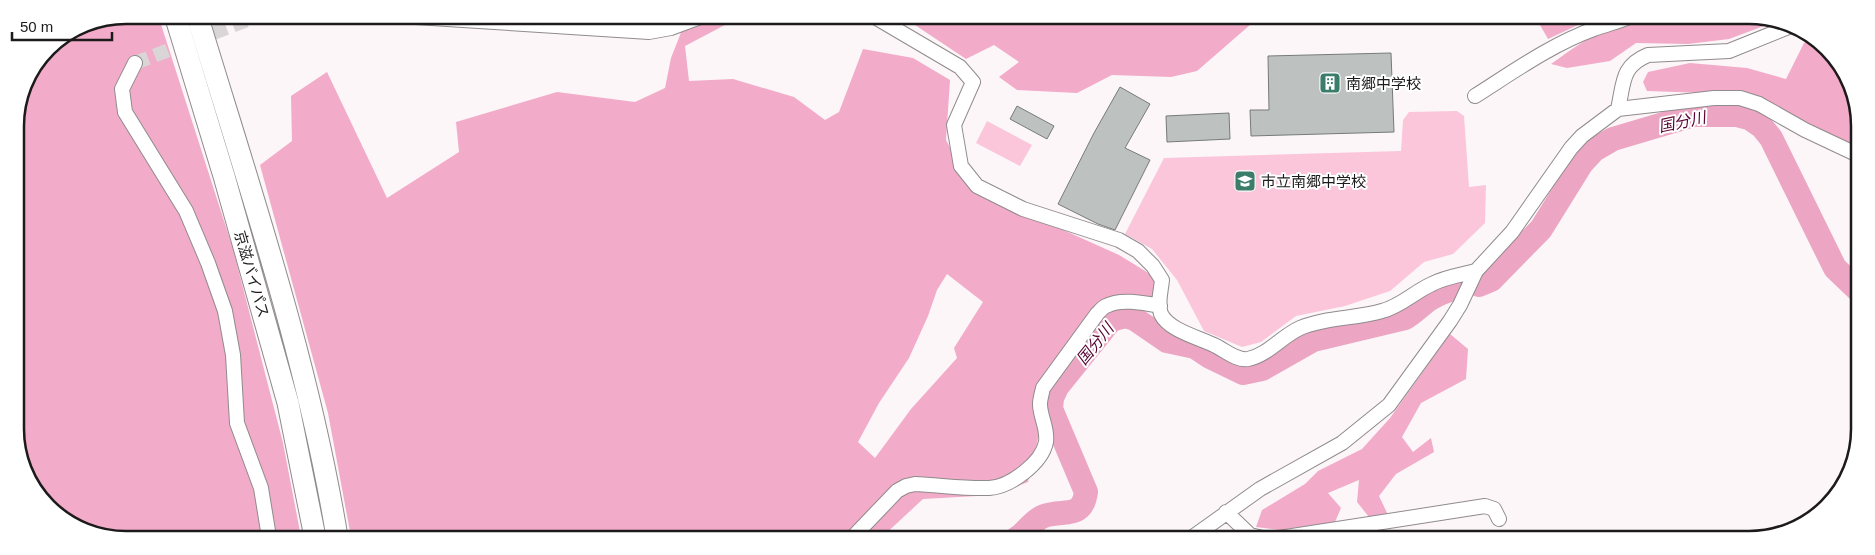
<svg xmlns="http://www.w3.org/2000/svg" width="1875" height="555" font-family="Helvetica,'Noto Sans JP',sans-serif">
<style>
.green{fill:#fbc5da}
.forest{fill:#f2abc8;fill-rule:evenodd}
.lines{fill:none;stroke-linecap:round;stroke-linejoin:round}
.river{stroke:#eca5c2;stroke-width:24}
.building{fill:#bdc2c1;stroke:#767b7a}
.minor-tunnel{stroke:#dad5d7;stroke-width:14;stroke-dasharray:14 7;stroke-linecap:butt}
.minor-casing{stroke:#908b8c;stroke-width:16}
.highway-casing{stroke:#908b8c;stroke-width:23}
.minor{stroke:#fff;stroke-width:14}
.highway{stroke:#fff;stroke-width:21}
.labels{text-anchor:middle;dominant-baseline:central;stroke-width:4;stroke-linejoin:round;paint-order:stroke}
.poi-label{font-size:15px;fill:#1c1a1b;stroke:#fff;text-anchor:start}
.street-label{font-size:15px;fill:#1c1a1b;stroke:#fff}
.water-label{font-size:16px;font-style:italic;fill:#580434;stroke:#fff}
.rim{fill:none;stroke:#1c1a1b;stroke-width:2.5}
</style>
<rect width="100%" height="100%" fill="#fcf6f8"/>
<path class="green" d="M1457,111L1464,116L1469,187L1486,185L1485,223L1453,254L1424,262L1390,291L1345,306L1296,316L1261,342L1242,347L1204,331L1177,280L1152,249L1125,234L1164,158L1401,151L1403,120L1409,112Z
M987,121L1032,145L1020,166L976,143Z"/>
<path class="forest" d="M125,15H158L233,249L283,443L301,537L97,536L43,503L17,451L15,118L24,83L47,47L83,23Z
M717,16H742L685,46L689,81L733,79L794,97L825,120L839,112L863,49L913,58L950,80L946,140L972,189L1119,255L1155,277L1153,296L1147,301L1105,303L1036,394L1039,434L1028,482L995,495L923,499L881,538L351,537L328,413L260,165L292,141L291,96L327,72L387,198L459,152L456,122L557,92L635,102L665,88L671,58L682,30ZM947,274L983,302L954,348L957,358L911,409L875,458L858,442L879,403L909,358L928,316L937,290Z
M903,17L1258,18L1197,71L1171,77L1112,75L1077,93L1017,90L999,77L1019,62L994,45L966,59Z
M1260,18H1341L1322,23Z
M1511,18H1593L1548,39L1540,25L1513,21Z
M1676,18L1780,20L1729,39L1688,44L1636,43L1610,61L1567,68L1551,64C1571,50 1591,34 1615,27C1635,22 1655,20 1676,18Z
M1811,37L1828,47L1858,104V149L1734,94L1647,91L1643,82L1648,72L1690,63L1747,68L1786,79L1804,43Z
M1450,334L1468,349L1466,379L1421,403L1402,437L1413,452L1431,438L1434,452L1396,474L1379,496L1388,515L1369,517L1357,502L1359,480L1328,493L1341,508L1335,522L1280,530L1256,527L1262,510L1305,484L1318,471L1362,449L1390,418Z"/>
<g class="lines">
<path class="river" d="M1479,285L1491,280L1541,229L1582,163L1594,150L1613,139L1694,115H1737L1749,118L1762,127L1771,138L1835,268L1857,289
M1017,538C1027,532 1033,520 1044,516C1064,509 1082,520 1086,492L1051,409L1052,398L1057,387L1111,320L1126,316L1135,319L1167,341L1195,347L1210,357L1243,373L1262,369L1313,340L1405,318C1414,313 1421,305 1430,299C1439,293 1449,290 1459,287"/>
</g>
<path class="building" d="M1391,53L1394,132L1251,136L1250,110H1269L1268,56Z
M1120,87L1150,104L1125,148L1150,160L1115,230L1098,224L1058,204L1094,133Z
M1017,106L1054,126L1047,139L1010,119Z
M1229,113L1230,139L1167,142L1166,116Z"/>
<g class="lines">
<path class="minor-tunnel" d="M135,63L260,15"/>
<g class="minor-casing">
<path id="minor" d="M365,16H400L649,32L671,28L703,16
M875,17L960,67L973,82L954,125L961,166L977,186L1023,209L1119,240L1138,251L1153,266L1162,280C1161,291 1157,304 1161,314C1169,331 1201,338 1216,346C1226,351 1237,361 1248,359C1268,355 1282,336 1300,328C1326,317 1355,319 1382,311C1401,306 1414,292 1432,284C1445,277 1461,275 1476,271
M135,63L122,89L125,112L186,211L208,263L225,311L233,355L237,423L261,488L269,537
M1475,96C1513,72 1552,44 1594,29C1605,25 1616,22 1627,18
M1618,109L1714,98H1740L1759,104L1805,130L1858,155
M1226,512L1250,535L1267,539
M852,538L897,491L906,486L915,484C939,485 965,489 989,488C1010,487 1042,463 1046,442C1048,428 1040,417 1040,404C1040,399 1042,393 1043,388L1097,314C1100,311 1103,307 1106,306C1121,298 1144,303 1160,306
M1190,539L1260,489L1342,443L1389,405L1450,321L1460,305L1476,271L1512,232L1571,148L1582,136L1618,109C1624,83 1621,66 1648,55L1729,51L1791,26
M1273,539L1485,506L1494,509L1499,519"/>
</g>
<g class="highway-casing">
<path id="highway" d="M175,15L224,176L288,403L315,537
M197,15C249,187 308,359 337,537"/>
</g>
<use href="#minor" class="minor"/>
<use href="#highway" class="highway"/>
</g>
<defs>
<g id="building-square" transform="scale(1.125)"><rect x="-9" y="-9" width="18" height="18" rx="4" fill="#3b7c6b" stroke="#fff"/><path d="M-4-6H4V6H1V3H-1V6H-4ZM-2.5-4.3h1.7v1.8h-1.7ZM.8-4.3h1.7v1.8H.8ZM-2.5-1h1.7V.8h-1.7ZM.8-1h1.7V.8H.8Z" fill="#fff"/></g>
<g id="school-square" transform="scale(1.125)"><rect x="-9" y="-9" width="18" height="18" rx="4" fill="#3b7c6b" stroke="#fff"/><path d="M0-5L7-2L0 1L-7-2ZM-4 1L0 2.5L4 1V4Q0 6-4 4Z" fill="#fff"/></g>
</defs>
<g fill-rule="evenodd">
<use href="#building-square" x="1330" y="83"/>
<use href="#school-square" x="1245" y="181"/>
</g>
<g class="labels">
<g class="poi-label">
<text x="1346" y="83">南郷中学校</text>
<text x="1261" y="181">市立南郷中学校</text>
</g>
<g class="street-label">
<text transform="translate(252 274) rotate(74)">京滋バイパス</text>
</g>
<g class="water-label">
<text transform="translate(1682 122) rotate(-12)">国分川</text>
<text transform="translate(1095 344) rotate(-51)">国分川</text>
</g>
</g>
<path d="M0 0H1875V555H0ZM126 24H1749A102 102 0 0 1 1851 126V429A102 102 0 0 1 1749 531H126A102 102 0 0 1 24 429V126A102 102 0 0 1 126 24Z" fill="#fff" fill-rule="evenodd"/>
<path class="rim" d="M126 24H1749A102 102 0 0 1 1851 126V429A102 102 0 0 1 1749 531H126A102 102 0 0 1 24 429V126A102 102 0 0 1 126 24Z"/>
<path d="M12 32v8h100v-8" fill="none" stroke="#1c1a1b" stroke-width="2.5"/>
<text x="20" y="32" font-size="15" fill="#1c1a1b" stroke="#ffffff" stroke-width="4" paint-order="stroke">50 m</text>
</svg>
